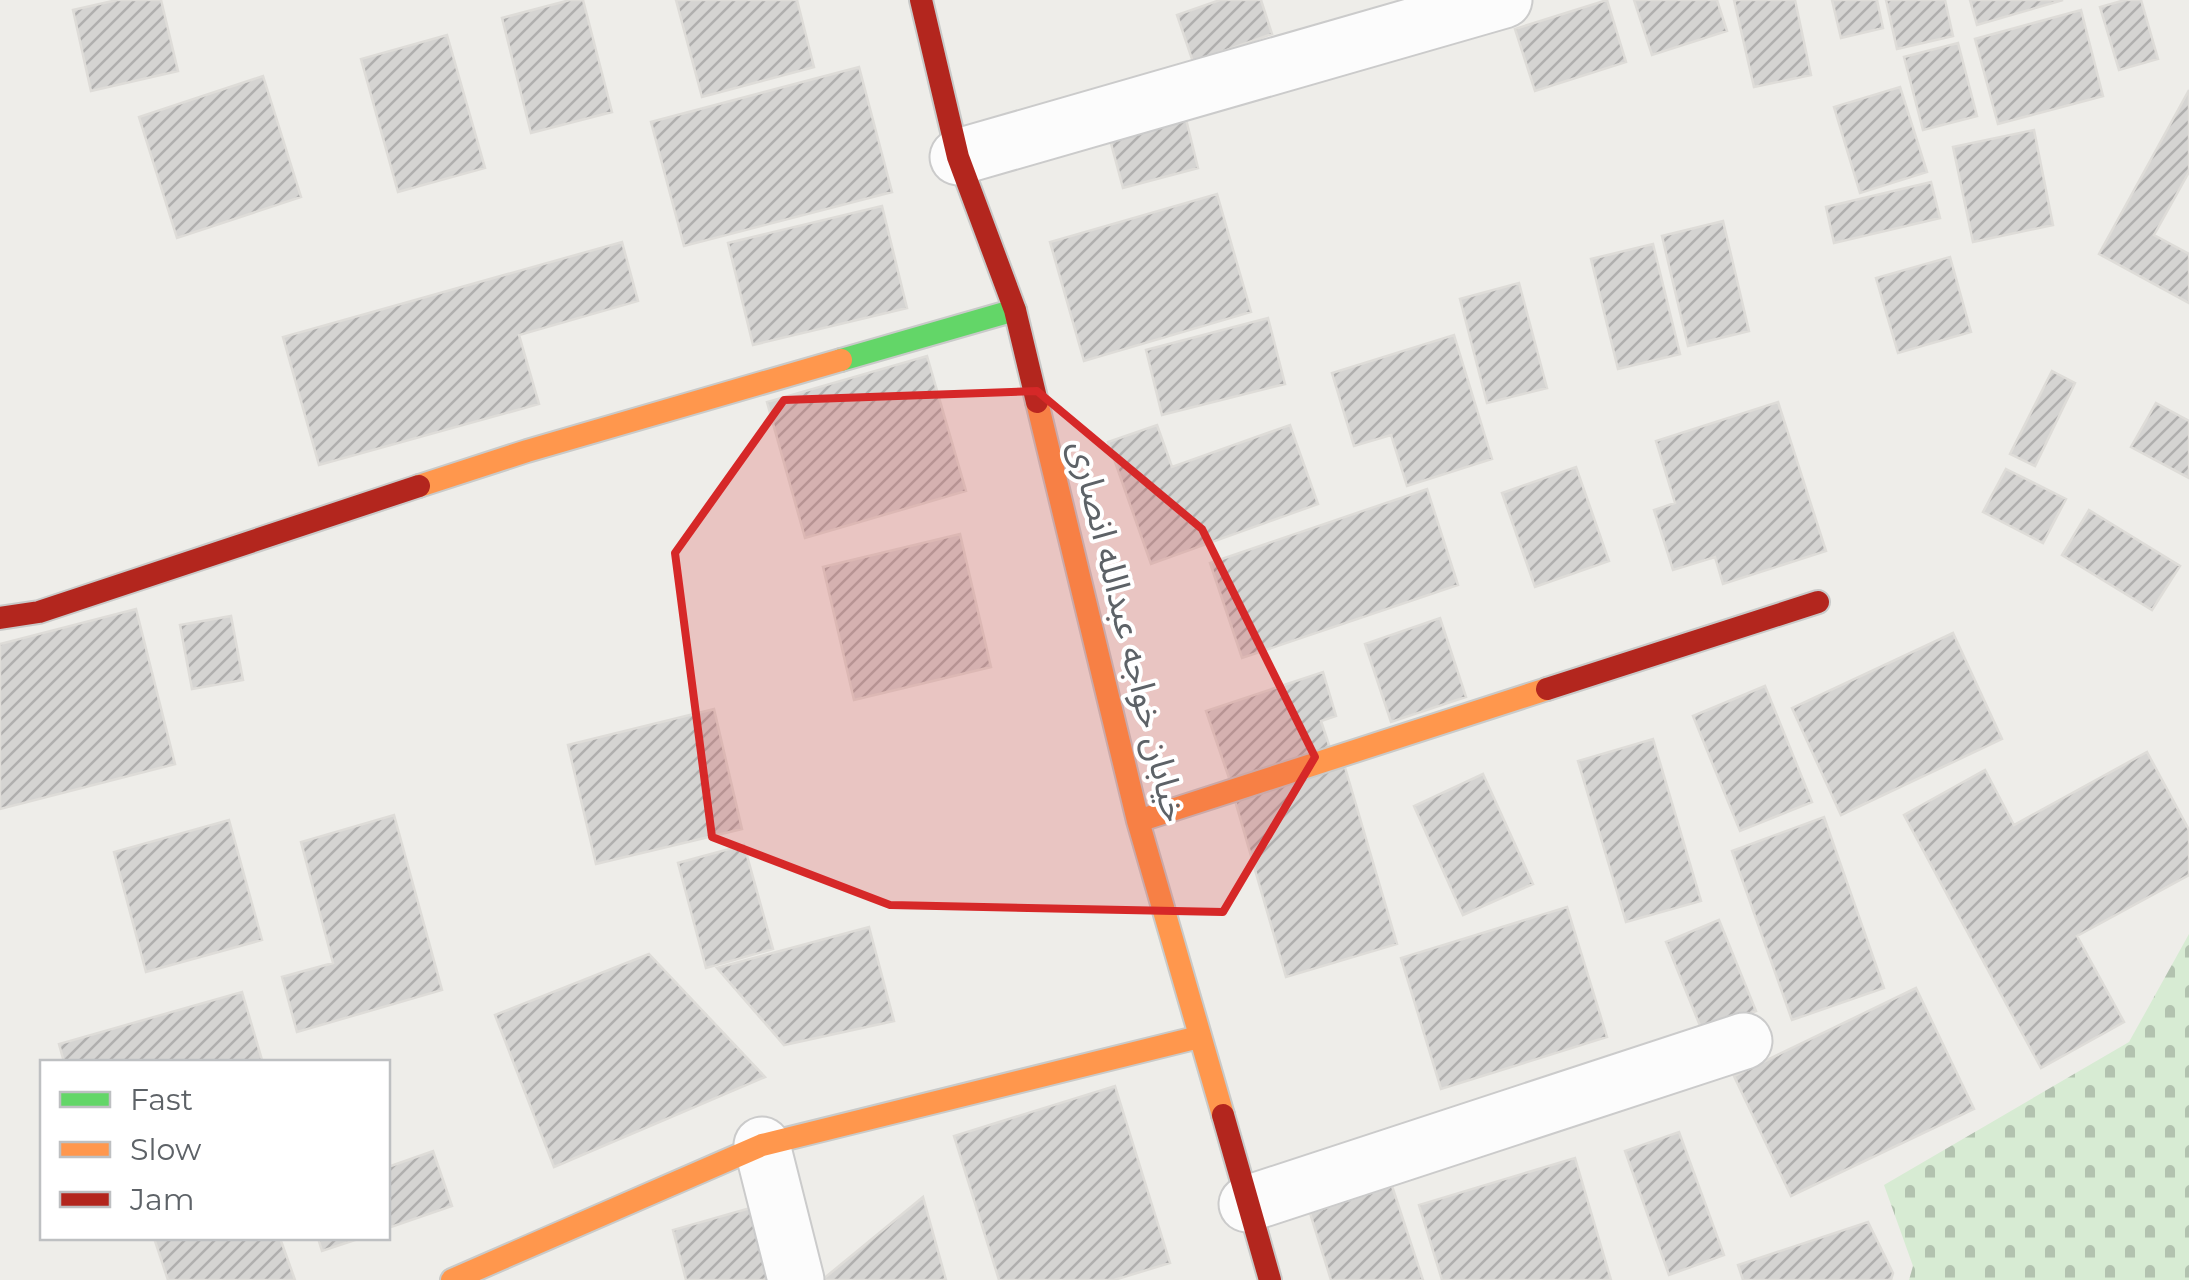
<svg xmlns="http://www.w3.org/2000/svg" width="2189" height="1280" font-family="Montserrat,'Noto Sans Arabic',sans-serif">
<style>
.cemetery{fill:url(#cemetery-stones)}
.building{fill:url(#building-hatch);stroke:#dedcd8;stroke-width:2.5}
.lines{fill:none;stroke-linecap:round;stroke-linejoin:round}
.street-casing{stroke:#cbcbcb;stroke-width:59}
.fast-casing{stroke:#c9cac9;stroke-width:26}
.slow-casing{stroke:#c9cac9;stroke-width:26}
.jam-casing{stroke:#c9cac9;stroke-width:26}
.street{stroke:#fcfcfc;stroke-width:55}
.fast{stroke:#63d668;stroke-width:22}
.slow{stroke:#ff974d;stroke-width:22}
.jam{stroke:#b3261e;stroke-width:22}
.marked{fill:#d62828;fill-opacity:0.2;stroke:#d62828;stroke-width:8;stroke-linejoin:round}
.labels{text-anchor:middle;dominant-baseline:central;stroke-width:8;stroke-linejoin:round;paint-order:stroke}
.street-label{font-size:35px;fill:#5d6267;stroke:#fff}
</style>
<defs>
<pattern id="cemetery-stones" width="16" height="16" patternUnits="userSpaceOnUse" patternTransform="scale(2.5)"><rect width="16" height="16" fill="#d7ebd3"/><path d="M2 7V4a2 2 0 0 1 4 0v3zM10 15v-3a2 2 0 0 1 4 0v3z" fill="#b2c2af"/></pattern>
<pattern id="building-hatch" width="6" height="6" patternUnits="userSpaceOnUse" patternTransform="scale(2.5)"><rect width="6" height="6" fill="#d5d4d2"/><path d="M-1 1l2-2M0 6l6-6M5 7l2-2" fill="none" stroke="#b0afae"/></pattern>
</defs>
<rect width="100%" height="100%" fill="#eeede9"/>
<path class="cemetery" d="M2189,934V1280H1909L1913,1266L1884,1185L2129,1042Z"/>
<path class="building" d="M117,0H161L178,71L91,91L73,10Z
M570,0H583L612,112L531,133L502,18Z
M676,0H797L814,67L702,97Z
M1220,0H1261L1272,34L1193,62L1177,15Z
M1607,0L1626,62L1535,91L1515,29Z
M1634,0H1717L1727,31L1652,55Z
M1734,0H1795L1811,75L1754,87Z
M1832,0H1877L1883,28L1841,38Z
M1886,0H1945L1953,36L1897,49Z
M1970,0H2063L1977,25Z
M2125,0H2141L2158,59L2119,70L2100,7Z
M2081,10L2103,96L1998,124L1975,39Z
M447,35L485,168L398,192L361,59Z
M1958,43L1977,116L1923,130L1904,57Z
M859,67L892,192L684,246L651,122Z
M263,76L301,197L177,238L139,117Z
M1900,87L1927,172L1860,193L1834,107Z
M2189,90V172L2154,235L2189,254V303L2099,254Z
M1184,111L1198,168L1123,188L1108,132Z
M2034,130L2053,225L1973,242L1953,147Z
M1931,182L1940,218L1834,243L1826,207Z
M1217,194L1251,312L1084,361L1050,242Z
M882,206L907,308L753,345L728,243Z
M1723,221L1749,331L1688,346L1662,236Z
M622,242L638,301L519,335L539,404L319,465L283,337Z
M1653,244L1680,354L1618,369L1591,259Z
M1950,257L1971,332L1898,353L1876,278Z
M1519,283L1547,388L1487,403L1460,299Z
M1268,318L1285,384L1162,415L1146,350Z
M1454,335L1492,459L1407,486L1391,435L1354,446L1332,373Z
M927,356L966,491L805,538L767,402Z
M2052,371L2075,383L2035,466L2010,454Z
M1778,402L1826,551L1723,584L1715,557L1673,570L1654,510L1675,503L1656,441Z
M2156,403L2189,421V478L2131,447Z
M1157,425L1172,467L1290,425L1318,504L1151,564L1108,442Z
M1576,467L1609,561L1535,587L1502,493Z
M2006,469L2066,499L2043,543L1983,512Z
M1427,489L1458,585L1242,658L1210,563Z
M2089,510L2180,566L2152,610L2062,555Z
M960,534L991,667L854,700L823,567Z
M136,609L175,764L0,809V644Z
M231,616L243,680L192,689L180,625Z
M1440,618L1466,697L1391,722L1365,644Z
M1953,633L2002,739L1841,815L1792,708Z
M1323,672L1336,716L1321,721L1330,748L1230,781L1206,711Z
M1765,686L1812,802L1740,831L1693,716Z
M714,709L742,829L596,864L568,745Z
M1653,739L1701,901L1626,922L1578,761Z
M2147,752L2189,830V875L2077,936L2124,1022L2041,1068L1904,815L1985,770L2014,825Z
M1344,764L1397,944L1286,977L1234,797Z
M1483,774L1533,884L1463,915L1414,806Z
M394,815L442,990L297,1032L282,977L333,963L301,842Z
M1824,817L1884,988L1792,1020L1732,851Z
M229,820L262,940L146,972L114,852Z
M744,845L773,949L706,968L678,863Z
M1567,907L1607,1037L1441,1089L1401,958Z
M1719,920L1756,1011L1703,1033L1666,942Z
M869,927L894,1021L784,1045L717,968Z
M649,954L765,1077L554,1167L495,1015Z
M1916,988L1974,1109L1791,1196L1734,1076Z
M242,992L262,1060L252,1062H64L59,1044Z
M1115,1086L1170,1263L1114,1280H999L954,1136Z
M1679,1132L1724,1255L1669,1275L1625,1151Z
M433,1151L452,1206L388,1228V1167Z
M1575,1158L1611,1280H1442L1419,1205Z
M1392,1186L1423,1280H1331L1310,1213Z
M923,1197L946,1280H822Z
M768,1203L789,1280H686L673,1230Z
M1868,1222L1893,1273L1891,1280H1743L1738,1265Z
M154,1238H280L295,1280H168Z
M318,1238H361L322,1251Z"/>
<g class="lines">
<g class="street-casing">
<path id="street" d="M958,157L1504,0
M762,1145L796,1280
M1247,1204L1744,1041"/>
</g>
<g class="fast-casing">
<path id="fast" d="M841,360L1015,310"/>
</g>
<g class="slow-casing">
<path id="slow" d="M1037,402L1138,821L1223,1115
M419,486L527,451L841,360
M1138,821L1547,689
M452,1280L762,1145L1199,1037"/>
</g>
<g class="jam-casing">
<path id="jam" d="M921,0L958,157L1015,310L1037,402
M0,618L39,612L419,486
M1547,689L1818,602
M1223,1115L1270,1280"/>
</g>
<use href="#street" class="street"/>
<use href="#fast" class="fast"/>
<use href="#slow" class="slow"/>
<use href="#jam" class="jam"/>
</g>
<path class="marked" d="M1037,391L1202,529L1315,757L1223,912L890,905L712,837L675,553L784,400Z"/>
<g class="labels">
<g class="street-label">
<text transform="translate(1129 631) rotate(76)">خیابان خواجه عبدالله انصاری</text>
</g>
</g>
<rect x="40" y="1060" width="350" height="180" fill="#ffffff" stroke="#bec0c2" stroke-width="2.5"/>
<rect x="60" y="1092" width="50" height="15" fill="#63d668" stroke="#bec0c2" stroke-width="2.5"/>
<text x="130" y="1110" font-size="30" fill="#5d6267">Fast</text>
<rect x="60" y="1142" width="50" height="15" fill="#ff974d" stroke="#bec0c2" stroke-width="2.5"/>
<text x="130" y="1160" font-size="30" fill="#5d6267">Slow</text>
<rect x="60" y="1192" width="50" height="15" fill="#b3261e" stroke="#bec0c2" stroke-width="2.5"/>
<text x="130" y="1210" font-size="30" fill="#5d6267">Jam</text>
</svg>
